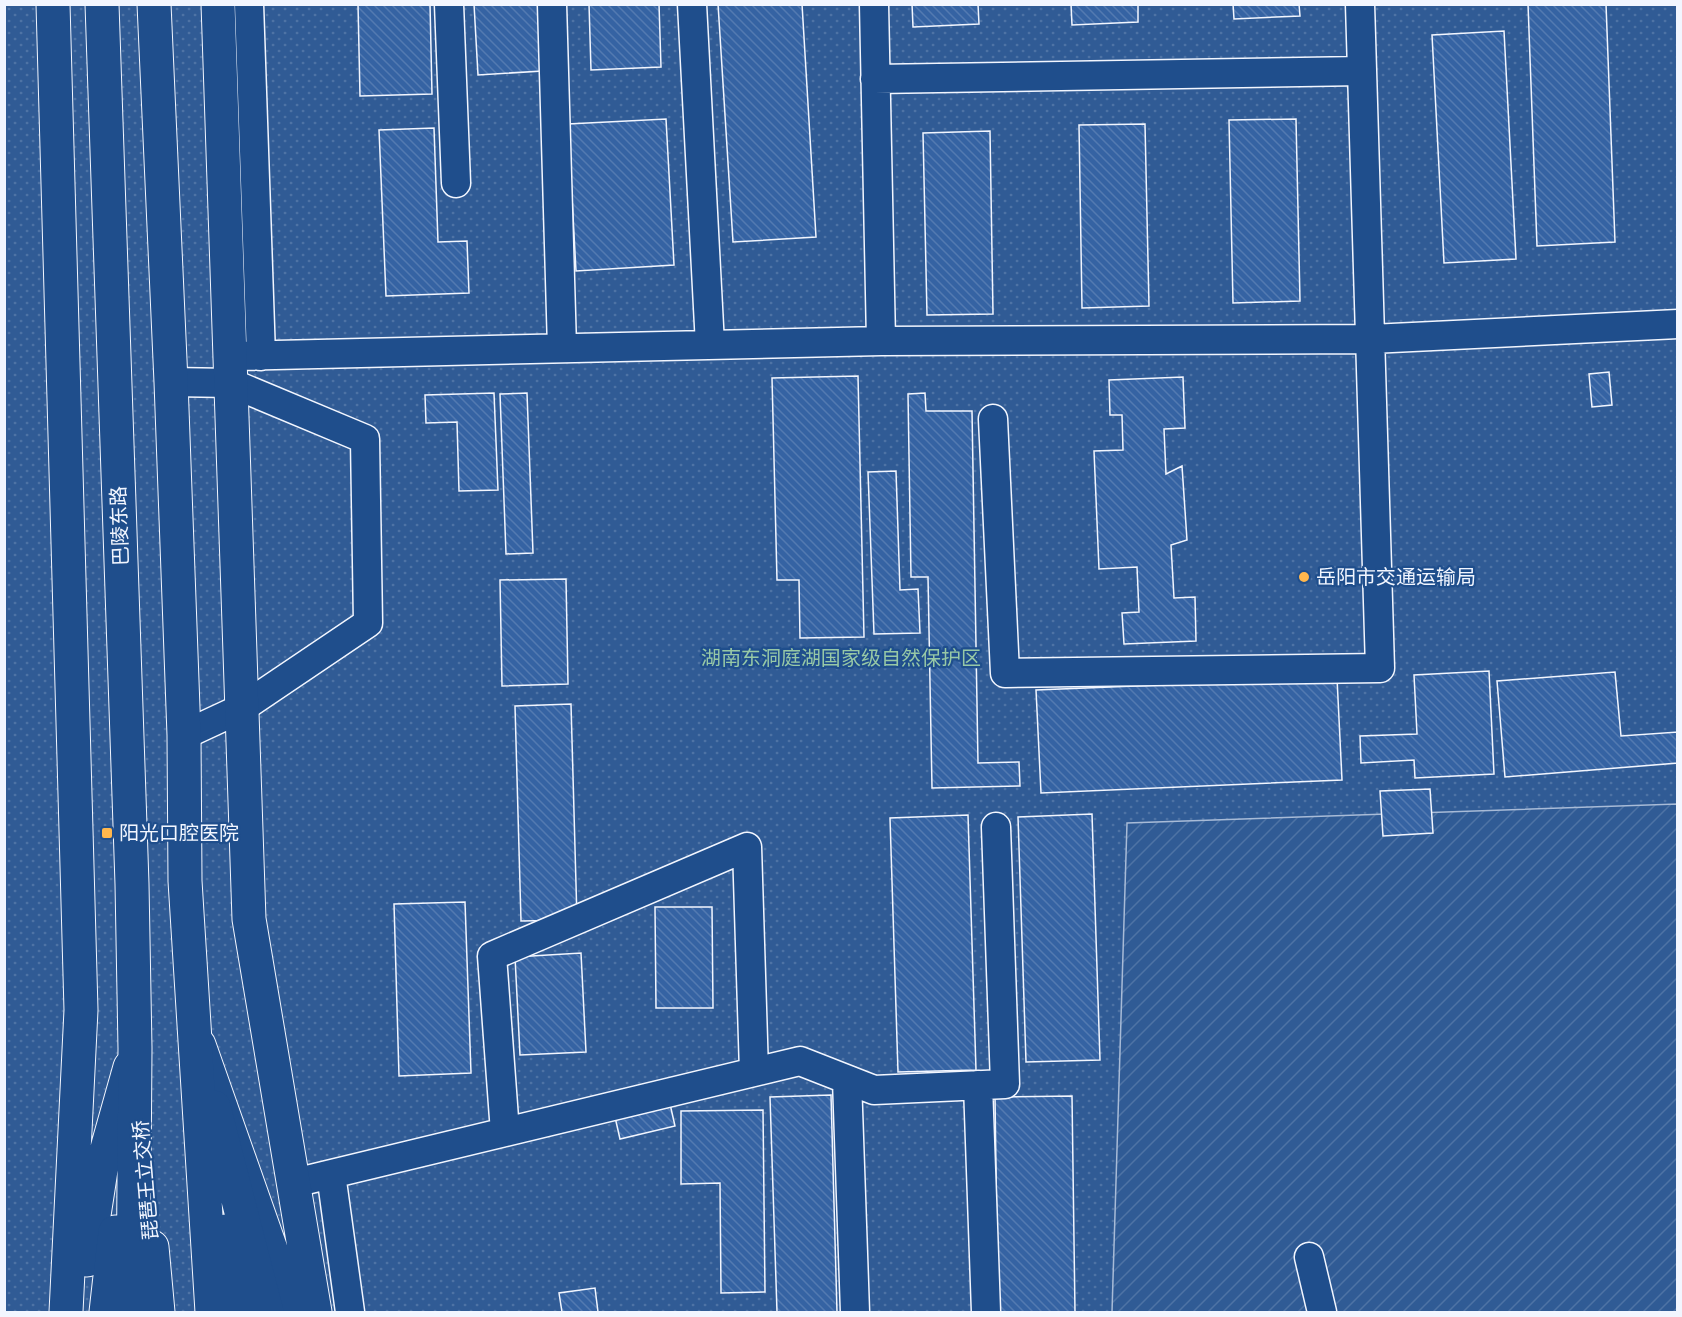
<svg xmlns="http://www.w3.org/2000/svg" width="1682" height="1317" font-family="Karla,'Noto Sans SC',sans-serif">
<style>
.park{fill:url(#park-dots);stroke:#a8bbd7;stroke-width:1.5}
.garden{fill:url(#garden-furrows);stroke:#a8bbd7;stroke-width:1.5}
.building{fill:url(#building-back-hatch);stroke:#f2f6ff;stroke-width:1.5}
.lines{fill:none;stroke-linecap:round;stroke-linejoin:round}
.street-casing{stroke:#f2f6ff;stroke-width:31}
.secondary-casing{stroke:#f2f6ff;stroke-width:35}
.primary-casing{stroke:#f2f6ff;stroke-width:35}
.street{stroke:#1f4e8c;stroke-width:28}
.secondary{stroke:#1f4e8c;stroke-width:33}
.primary{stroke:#1f4e8c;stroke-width:33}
.poi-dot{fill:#ffb74d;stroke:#1f4e8c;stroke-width:2}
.labels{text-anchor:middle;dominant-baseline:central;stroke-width:4.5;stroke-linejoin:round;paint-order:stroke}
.street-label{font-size:20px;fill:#f2f6ff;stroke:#1f4e8c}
.poi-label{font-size:20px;fill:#f2f6ff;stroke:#1f4e8c;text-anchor:start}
.park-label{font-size:20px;fill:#97c8a6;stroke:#1f4e8c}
</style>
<defs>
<pattern id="park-dots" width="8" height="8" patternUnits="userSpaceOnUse" patternTransform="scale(1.5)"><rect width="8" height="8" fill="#305b95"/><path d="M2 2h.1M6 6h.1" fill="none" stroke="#4e73a5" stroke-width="1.8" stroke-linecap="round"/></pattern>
<pattern id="garden-furrows" width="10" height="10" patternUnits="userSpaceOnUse" patternTransform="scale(1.5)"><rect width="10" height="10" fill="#305b95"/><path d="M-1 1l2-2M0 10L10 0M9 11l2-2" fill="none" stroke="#4e73a5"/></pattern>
<pattern id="building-back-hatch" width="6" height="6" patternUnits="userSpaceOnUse" patternTransform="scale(1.5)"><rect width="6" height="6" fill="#3563a3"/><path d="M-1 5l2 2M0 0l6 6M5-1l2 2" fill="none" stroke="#537ab1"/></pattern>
</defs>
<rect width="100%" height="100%" fill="#1f4e8c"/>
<path class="park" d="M5,5H1677V1312H5Z"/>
<path class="garden" d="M1677,804V1312H1112L1127,823Z"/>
<path class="building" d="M358,4H430L432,94L360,96Z
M474,4H539L542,71L478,75Z
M589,4H659L661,67L591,70Z
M718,4H802L816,237L733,242Z
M912,4H978L979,24L913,27Z
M1071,4H1138V22L1072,25Z
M1233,4H1299L1300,16L1234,19Z
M1528,4H1606L1615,242L1537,246Z
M1504,31L1516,259L1444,263L1432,35Z
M666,119L674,265L576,271L568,124Z
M1296,119L1300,301L1233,303L1229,120Z
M1145,124L1149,306L1082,308L1079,125Z
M434,128L438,242L467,241L469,293L386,296L379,130Z
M990,131L993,314L927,315L923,133Z
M1609,372L1612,405L1592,407L1589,374Z
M858,376L864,637L800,638L799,580H777L772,378Z
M1183,377L1185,428L1164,429L1166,474L1182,466L1187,540L1171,545L1174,598L1195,597L1196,641L1124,644L1122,613L1139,612L1137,567L1099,569L1094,451L1123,450L1122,415H1110L1109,380Z
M494,393L498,490L459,491L457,422L426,423L425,395Z
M527,393L533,553L506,554L500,394Z
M925,393L926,411H972L978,763L1019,762L1020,786L932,788L928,577H911L908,394Z
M896,471L900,590L918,589L920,633L874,634L868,472Z
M566,579L568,684L502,686L500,580Z
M1489,671L1494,774L1415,778L1414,760L1361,763L1360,736L1417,734L1414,675Z
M1615,672L1621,736L1678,732V763L1505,777L1497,681Z
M1337,678L1342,780L1041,793L1036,690Z
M571,704L577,920L521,921L515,706Z
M1430,789L1433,833L1383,836L1380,791Z
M1092,814L1100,1060L1026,1062L1018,817Z
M968,815L976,1070L898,1072L890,818Z
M465,902L471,1073L399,1076L394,904Z
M655,907H712L713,1008H656Z
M581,953L586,1052L520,1055L515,957Z
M831,1095L837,1312H777L770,1097Z
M1072,1096L1075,1312H998L995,1097Z
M670,1104L675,1126L620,1139L615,1117Z
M763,1110L765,1292L721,1293L720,1183L681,1184V1111Z
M595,1288L598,1312H562L559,1293Z"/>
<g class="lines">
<g class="street-casing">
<path id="street" d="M249,4L261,356
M449,4L456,183
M552,4L562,348
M692,4L710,345
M874,4L881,341
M875,79L1362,71
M230,356L881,341L1371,339L1678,324
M171,382L231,383L365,439L368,623L242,708L184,735
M993,419L1005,673L1380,668L1360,4
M847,1080L855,1312
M978,1085L986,1312
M505,1132L492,956L747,847L754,1072
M331,1174L350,1312
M294,1183L800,1061L874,1090L1005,1084L996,827
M1309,1257L1322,1312"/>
</g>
<g class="secondary-casing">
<path id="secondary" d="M53,4L81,1010L66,1312
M218,4L249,919L315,1312
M199,1045L293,1312
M87,1260L101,1170L130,1067"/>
</g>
<g class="primary-casing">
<path id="primary" d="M102,4L132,884L135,1048L133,1312
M154,4L171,382L184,735L185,881L212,1312
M214,1107L267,1312
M226,1231L239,1312
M152,1247L158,1312
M106,1312L115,1232"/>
</g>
<use href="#street" class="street"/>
<use href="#secondary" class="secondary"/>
<use href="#primary" class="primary"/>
</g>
<g class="poi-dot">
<circle cx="1304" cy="577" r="6"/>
<rect x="101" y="827" width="12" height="12" rx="3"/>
</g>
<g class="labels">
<g class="street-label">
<text transform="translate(120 526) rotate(-92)">巴陵东路</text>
<text transform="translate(146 1180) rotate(-95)">琵琶王立交桥</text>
</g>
<g class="poi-label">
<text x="1316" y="577">岳阳市交通运输局</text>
<text x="119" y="833">阳光口腔医院</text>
</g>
<g class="park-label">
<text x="841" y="658">湖南东洞庭湖国家级自然保护区</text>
</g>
</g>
<rect width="1682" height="1317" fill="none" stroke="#f2f6ff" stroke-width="12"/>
</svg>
